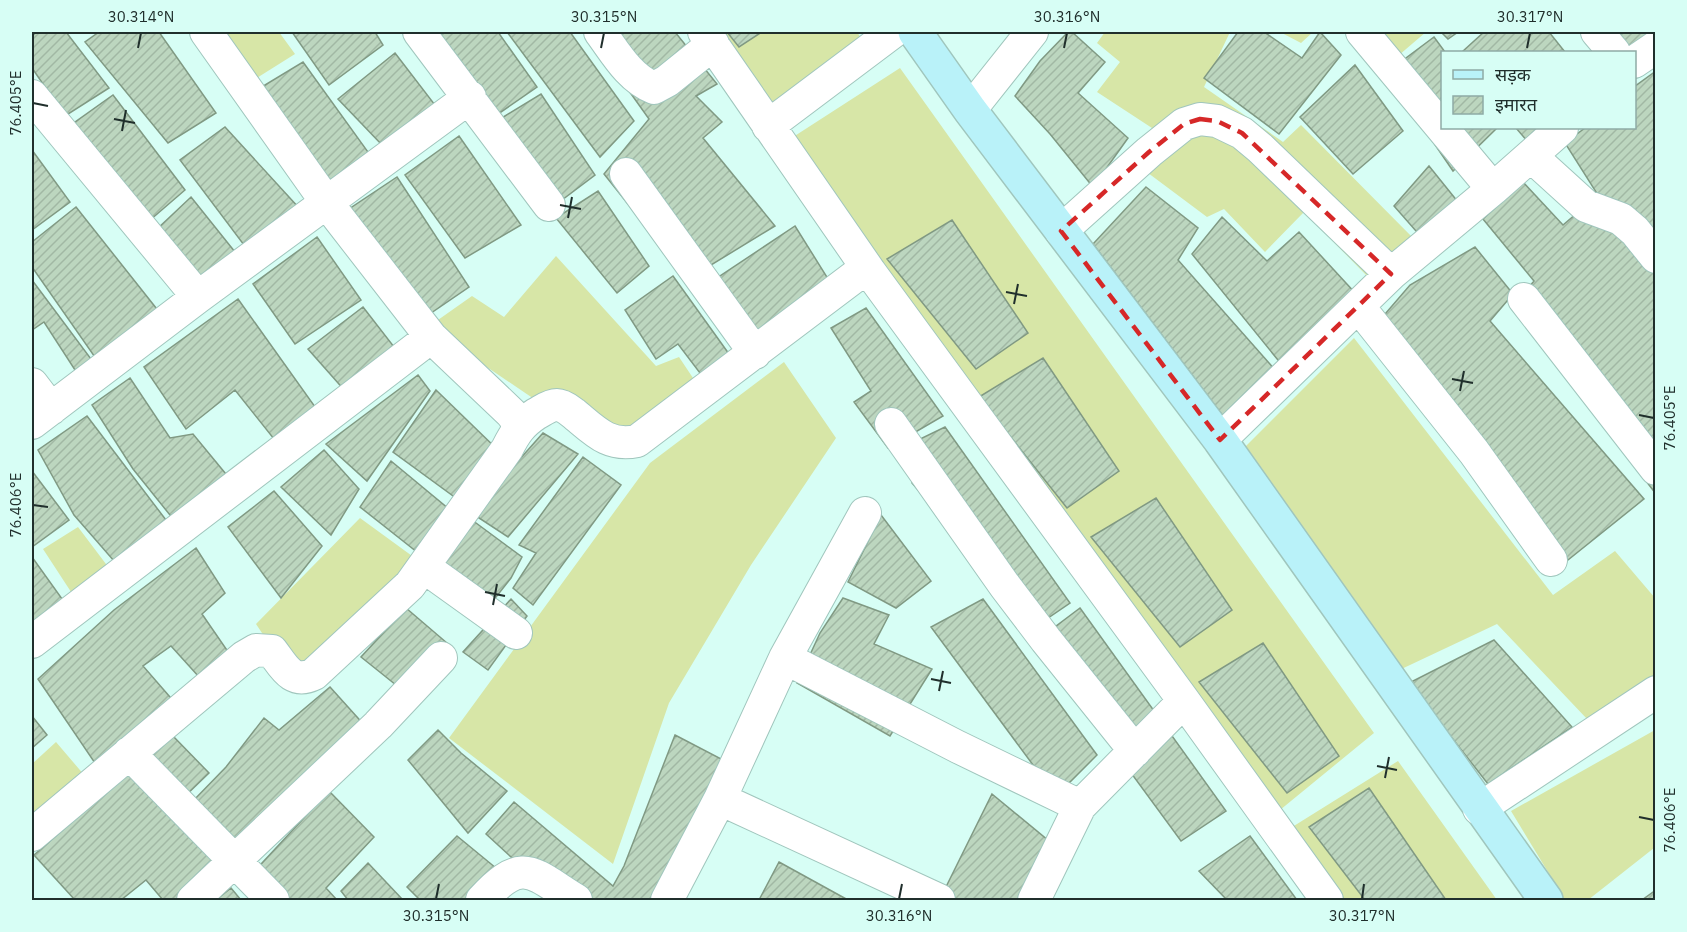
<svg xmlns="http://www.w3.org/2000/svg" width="1687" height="932" font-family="'IBM Plex Sans','Noto Sans Devanagari',sans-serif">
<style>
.grass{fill:#d7e6a7}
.building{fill:url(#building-hatch);stroke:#809983;stroke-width:1.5}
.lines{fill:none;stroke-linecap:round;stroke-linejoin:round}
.street-casing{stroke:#a0c6bd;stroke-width:34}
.secondary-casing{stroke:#a0c6bd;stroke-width:36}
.street{stroke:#fff;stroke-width:32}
.secondary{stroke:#b9f2f9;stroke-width:33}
.marked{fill:none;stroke:#d62828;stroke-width:4.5;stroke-dasharray:12 8;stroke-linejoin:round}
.ticks{fill:none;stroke:#202f2c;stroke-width:2}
.neatline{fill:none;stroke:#202f2c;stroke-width:2}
.ticks-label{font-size:15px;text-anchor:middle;fill:#202f2c}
</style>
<defs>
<pattern id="building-hatch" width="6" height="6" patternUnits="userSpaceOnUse" patternTransform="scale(1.5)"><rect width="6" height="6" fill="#bcd6bf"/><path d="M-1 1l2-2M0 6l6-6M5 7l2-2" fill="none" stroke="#a1b8a4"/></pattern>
</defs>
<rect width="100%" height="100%" fill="#d7fef5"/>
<path class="grass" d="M216,32H279L295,54L252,81Z
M716,32H857L867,47L775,118Z
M1105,32H1230L1204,87L1283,142L1301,125L1418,243L1373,282L1304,212L1265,252L1224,209L1207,217L1132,161L1152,128L1097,92L1120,62L1097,43Z
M1280,32H1313L1301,43Z
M1354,32H1426L1385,67Z
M900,68L1374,733L1280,810L790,139Z
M556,256L656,366L679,357L699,387L612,452L428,327L472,296L504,317Z
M1354,338L1553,595L1615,551L1655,598V678L1588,720L1497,624L1393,673L1236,456Z
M784,362L836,438L751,565L669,703L613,864L449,738L650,463Z
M360,518L419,561L309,685L280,660L256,624Z
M78,527L109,568L75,598L43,549Z
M1655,730V850L1654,848L1588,900H1565L1511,811Z
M56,742L85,776L32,824V764Z
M1398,761L1497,900H1342L1289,829Z"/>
<path class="building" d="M37,32H66L109,88L65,116L32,68V36Z
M99,32H159L216,113L168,143L85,42Z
M292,32H375L383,45L329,85Z
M426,32H498L537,87L491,119Z
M507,32H570L634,121L600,157Z
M587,32H675L717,84L696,96L722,122L703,138L775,226L688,279L604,174L649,119Z
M727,32H762L739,47Z
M1068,32H1072L1105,62L1078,93L1128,138L1093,187L1050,134L1015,96L1040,61Z
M1238,32H1264L1302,58L1320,32L1341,55L1279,134L1204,78Z
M1441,32H1458L1448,39Z
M1484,32H1549L1565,52H1462Z
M1601,32H1656L1634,53Z
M1434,37L1445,52H1442V128H1497L1453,171L1386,73Z
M395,53L435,105L383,146L338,99Z
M303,62L368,152L329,184L260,88Z
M1355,65L1403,131L1353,174L1300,117Z
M1656,71V494L1512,307L1534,281L1483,219L1523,182L1563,225L1598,195L1565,143L1585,128H1634V87Z
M541,94L595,175L550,209L490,125Z
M113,95L185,190L149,221L71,125Z
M225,127L299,208L247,249L180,160Z
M1516,128H1544L1529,143Z
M459,136L521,225L465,258L405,175Z
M32,150L70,202L32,230Z
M1429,166L1458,202L1423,239L1394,206Z
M397,177L469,287L415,324L337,217Z
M1146,187L1198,228L1178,260L1276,371L1226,420L1093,244Z
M598,191L649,266L617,293L556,218Z
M191,197L235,252L200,287L157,229Z
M76,207L160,313L99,363L32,267V242Z
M1222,217L1267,261L1299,232L1357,295L1282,365L1192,254Z
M952,220L1028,333L976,369L887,259Z
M795,226L830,282L750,342L708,284Z
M317,237L361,300L295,344L253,284Z
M1475,247L1513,294L1490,321L1644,499L1553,572L1373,328L1410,285Z
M673,276L729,354L703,377L678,344L656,359L625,310Z
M32,280L91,359L75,370L44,322L32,330Z
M238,299L318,411L278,444L235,390L186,429L144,367Z
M363,307L398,352L346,392L308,349Z
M866,308L943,416L888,448L854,402L871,391L831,328Z
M1043,358L1119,471L1067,508L979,397Z
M418,375L430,391L367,481L326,444Z
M130,378L170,438L193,434L230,479L178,525L133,469L92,405Z
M436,390L502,454L460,501L393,452Z
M87,416L169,524L121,569L74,515L38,450Z
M945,427L1070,603L1029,631L960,539L912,483L935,467L918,440Z
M543,433L578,454L508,537L476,516L496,486Z
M324,450L359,489L331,535L281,487Z
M583,457L621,485L533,605L513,588L536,553L519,545Z
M391,461L455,514L422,556L360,507Z
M32,471L69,520L32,547Z
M274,491L322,546L281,598L228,527Z
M1156,498L1232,610L1180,647L1091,537Z
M881,515L931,581L896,608L848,582Z
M472,520L522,557L511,578L478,620L431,576Z
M196,548L225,593L202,614L231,656L200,678L171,646L143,666L176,704L97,766L38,679L114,610Z
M32,557L70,610L32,638Z
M843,598L889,615L874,644L932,669L890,736L797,683L820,633Z
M511,599L527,616L488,670L463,652Z
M983,599L1097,755L1056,796L931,627Z
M406,608L447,643L406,693L361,657Z
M1080,608L1226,811L1181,841L1035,642Z
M1494,640L1572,727L1488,784L1409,683Z
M1263,643L1339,756L1287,793L1199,682Z
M330,687L366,727L234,853L192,802L226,767L264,718L279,730Z
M32,716L47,735L32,748Z
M438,730L461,753L507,791L468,833L408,760Z
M172,735L209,773L179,802L227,859L187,900H163L146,880L121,900H75L34,855Z
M675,735L727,762L657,900H558L486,834L514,802L613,886L624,866Z
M1369,788L1446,900H1365L1309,827Z
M329,791L374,837L326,888L337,900H268L248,878Z
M992,794L1049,841L1019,900H943L940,899Z
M457,836L502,873L476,900H420L407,887Z
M1250,836L1297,900H1227L1199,871Z
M779,862L848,900H759Z
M368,863L403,900H348L341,891Z
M231,888L241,900H216Z
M1656,890V900H1642Z"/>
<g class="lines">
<g class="street-casing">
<path id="street" d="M206,32L327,203L431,337L511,413L515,418L518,427
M419,32L549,205
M600,32C615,52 629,78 654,88L667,81L713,44
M704,32L870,272L1184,701L1327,900
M1362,32L1493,189
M1597,32L1614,52
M1634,62L1656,47
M32,96L198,297
M970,110L1032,32
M768,126L893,32
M1531,156L1586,206L1621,219L1635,231L1656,257
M626,174L755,353
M1061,231L1149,152L1184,124L1200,119L1217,121L1242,133L1260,148L1391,274
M1524,299L1656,469
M1359,307L1474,452L1551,560
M32,384L51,409
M32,423L198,297L470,97
M891,424L1005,586L1046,640L1135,751
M1220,440L1391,274L1493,189L1562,128
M424,567L516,633
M32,642L431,337
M785,658L958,747L1080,806
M129,753L273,900
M720,799L939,900
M1479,809L1656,692
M32,835L244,657L256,650L272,651C284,667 292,685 314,674L410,585L507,449C515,433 521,424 536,414C542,411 549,405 557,405C563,405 569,410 573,413C595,431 608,447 637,441L866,268
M193,900L378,725L441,658
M482,900C523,855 532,873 576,900
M667,900L720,799L785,658L865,513
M1034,900L1080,806L1184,701"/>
</g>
<g class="secondary-casing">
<path id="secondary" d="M915,32L970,110L1220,440L1546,900"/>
</g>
<use href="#street" class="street"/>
<use href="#secondary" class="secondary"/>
</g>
<path class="marked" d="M1200,119L1217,121L1242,133L1391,274L1220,440L1061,231L1149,152L1184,124Z"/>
<path class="ticks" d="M138,48L141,33M601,48L604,33M1064,48L1067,33M1527,48L1530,33M33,103L48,106M114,119L135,123M122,131L126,110M560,205L581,209M568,218L572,197M1006,292L1027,296M1014,304L1018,284M1452,379L1473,383M1460,391L1464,371M1639,415L1654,418M33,505L48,507M485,592L505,596M493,605L497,584M931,679L951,683M939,691L943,671M1377,766L1397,770M1385,778L1389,757M1639,817L1654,820M436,899L439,884M899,899L902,884M1362,899L1364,884"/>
<rect width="1687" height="932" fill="none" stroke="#d7fef5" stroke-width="66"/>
<rect x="1441" y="51" width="195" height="78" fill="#d7fef5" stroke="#8eaba5" stroke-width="1.5"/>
<rect x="1453" y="70" width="30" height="9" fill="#b9f2f9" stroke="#8eaba5" stroke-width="1.5"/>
<text x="1495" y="81" font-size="18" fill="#202f2c">सड़क</text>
<rect x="1453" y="96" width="30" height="18" fill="url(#building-hatch)" stroke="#8eaba5" stroke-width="1.5"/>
<text x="1495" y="111" font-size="18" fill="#202f2c">इमारत</text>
<rect x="33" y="33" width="1621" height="866" class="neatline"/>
<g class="ticks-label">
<text x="141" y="22">30.314°N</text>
<text x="604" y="22">30.315°N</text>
<text x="1067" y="22">30.316°N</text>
<text x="1530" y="22">30.317°N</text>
<text transform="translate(16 103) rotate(-90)" y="5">76.405°E</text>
<text transform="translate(1670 418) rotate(-90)" y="5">76.405°E</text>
<text transform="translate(16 505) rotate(-90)" y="5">76.406°E</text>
<text transform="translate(1670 820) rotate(-90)" y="5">76.406°E</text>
<text x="436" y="921">30.315°N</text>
<text x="899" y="921">30.316°N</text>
<text x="1362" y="921">30.317°N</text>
</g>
</svg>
